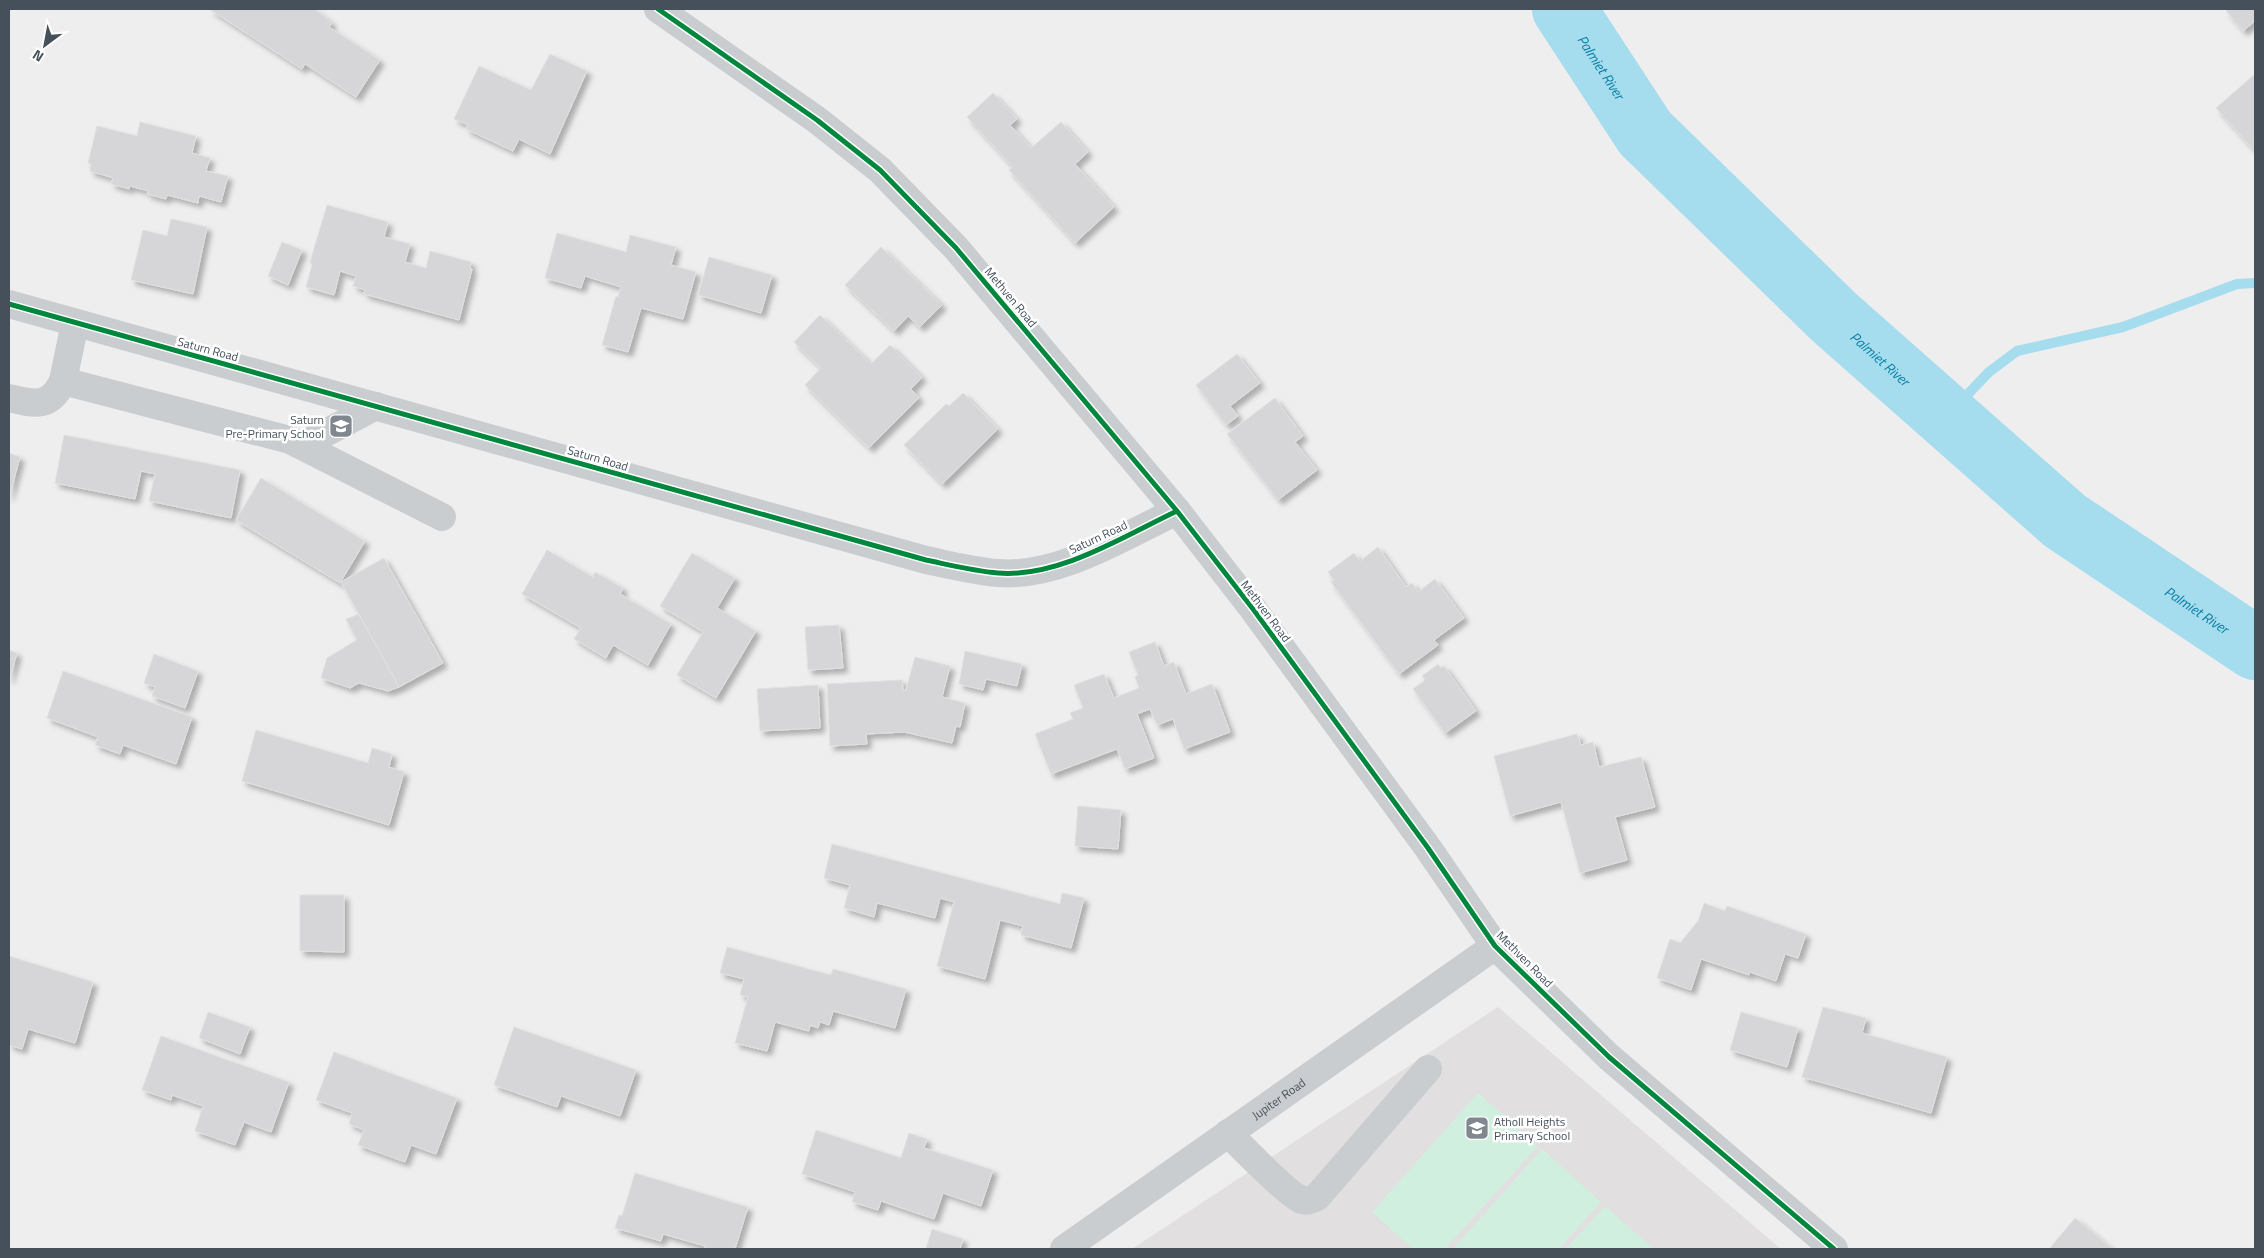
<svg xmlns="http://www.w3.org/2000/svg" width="2264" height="1258" font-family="'Titillium Web',sans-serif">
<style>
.education{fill:#e1dfe0}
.green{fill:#d1efde}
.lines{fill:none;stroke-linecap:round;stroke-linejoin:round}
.stream{stroke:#a5dcee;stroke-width:10}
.river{stroke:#a5dcee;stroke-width:64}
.building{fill:#d6d6d8;stroke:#e0e0e1;filter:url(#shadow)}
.minor{stroke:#cacdcf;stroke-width:28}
.cycleway-casing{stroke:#fff;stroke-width:8}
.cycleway{stroke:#00873e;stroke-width:5}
.labels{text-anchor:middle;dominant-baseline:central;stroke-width:5;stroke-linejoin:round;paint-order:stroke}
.street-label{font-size:12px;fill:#45505b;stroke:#fff}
.poi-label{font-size:12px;fill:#45505b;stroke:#fff;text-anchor:end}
.water-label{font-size:14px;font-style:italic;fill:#087ea3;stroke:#fff}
</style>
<defs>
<filter id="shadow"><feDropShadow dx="4.5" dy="4.5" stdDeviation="2.5" flood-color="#0004"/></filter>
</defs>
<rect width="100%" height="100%" fill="#efeeee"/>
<path class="education" d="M1498,1007L1781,1249H1132Z"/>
<path class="green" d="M1478,1093L1538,1146L1445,1249H1413L1372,1212Z
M1542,1149L1601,1202L1559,1249H1453Z
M1605,1206L1654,1249H1566Z"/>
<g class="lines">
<path class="stream" d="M1947,416L1989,372L2017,351L2123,327L2237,284L2255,283"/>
<path class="river" id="s1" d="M1564,9L1645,133L1834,317L2065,521L2255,648"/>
</g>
<path class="building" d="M209,9H315L332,23L329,27L380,60L356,97L305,64L302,69Z
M2229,9H2255V21L2243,31L2226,11Z
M550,54L587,71L550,154L519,139L513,151L466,129L468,125L454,119L479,66L531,90Z
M2255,74V151L2216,108Z
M993,93L1017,119L1010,125L1031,148L1061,122L1088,152L1075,164L1114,207L1075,243L1009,170L1013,167L967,117Z
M140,122L196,136L192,153L210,158L206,171L228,176L221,202L199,196L198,203L167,195L166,199L147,194L148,191L130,186L129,189L111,184L113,178L90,171L91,164L88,163L97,126L137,136Z
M327,205L388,222L384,237L410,244L405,262L426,268L430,251L471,262L470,269H472L459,320L364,294L365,290L353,286L356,276L340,271L334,295L306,287L312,265L310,262Z
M171,219L207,227L193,294L131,280L143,230L167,236Z
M557,233L626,252L630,235L676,247L671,265L696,272L683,319L641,308L628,352L602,345L616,296L618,297L621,287L585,276L581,288L545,278Z
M282,242L302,250L288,285L268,276Z
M881,247L942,305L920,327L908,316L894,331L845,285Z
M709,257L772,275L761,313L698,295Z
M820,315L871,364L890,345L922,377L911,389L919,398L869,448L805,385L821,368L794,342Z
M1237,354L1260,383L1230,406L1238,416L1226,425L1196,385Z
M963,393L998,429L942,484L904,445L946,404L949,406Z
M1275,398L1303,436L1295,442L1317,470L1278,500L1227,434Z
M64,435L240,470L231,518L149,501L155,474L141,471L135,499L55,483Z
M9,453L20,457L9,497Z
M261,478L365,541L340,583L236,520Z
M1378,547L1406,587L1412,583L1418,592L1435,579L1464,618L1434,640L1438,645L1399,674L1331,582L1334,580L1328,572L1354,553L1360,561Z
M547,550L593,577L595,572L623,588L620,594L671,624L648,665L613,645L606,658L574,639L581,628L522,594Z
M692,553L735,578L717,608L756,631L716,698L677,675L703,632L660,606Z
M384,558L443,663L399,687L341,582Z
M359,614L399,687L388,691L359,683L350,688L321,678L327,658L357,640L346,619Z
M839,625L843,668L808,670L805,627Z
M1155,642L1164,666L1174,662L1186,694L1212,684L1230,732L1184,749L1173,719L1157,725L1150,709L1137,714L1154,758L1125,769L1117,749L1051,774L1035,734L1073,719L1070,713L1083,708L1074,685L1104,674L1114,698L1139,688L1135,677L1138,675L1129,652Z
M9,650L17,653L9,680Z
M965,651L1022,664L1017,686L986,679L983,690L959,684Z
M154,654L198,671L185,708L152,696L155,687L144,683Z
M915,657L950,666L942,697L965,703L960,727L956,726L952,743L904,732L866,734L867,744L830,746L827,684L902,680L903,690H906Z
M1438,664L1441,668L1444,666L1476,711L1445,733L1413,689L1425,680L1422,676Z
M63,671L192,717L176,764L123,745L120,754L95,745L98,737L47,718Z
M818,685L820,728L760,731L757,689Z
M256,730L368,763L372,748L392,754L389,767L404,772L389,825L242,781Z
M1577,734L1581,745L1593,742L1599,767L1641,757L1655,807L1615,817L1627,860L1580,873L1561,802L1510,816L1494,756Z
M1078,806L1121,810L1118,849L1075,846Z
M832,844L1060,904L1062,893L1084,898L1071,948L1021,935L1023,926L1000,920L985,979L937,966L954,902L940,898L935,918L877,903L874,917L844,908L850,885L824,878Z
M300,895H344V952L300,951Z
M1704,903L1725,911L1727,906L1806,934L1798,958L1785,954L1776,981L1750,972L1749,975L1701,959L1691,990L1657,978L1670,939L1680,943L1698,921Z
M727,947L831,975L833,969L906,989L895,1028L833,1011L829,1025L820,1022L818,1028L810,1025L809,1031L775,1022L767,1051L735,1043L748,997L740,995L744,979L720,973Z
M9,956L93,982L75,1043L28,1029L22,1049L9,1045Z
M1823,1007L1866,1018L1862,1033L1947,1057L1931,1113L1802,1077Z
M208,1012L250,1027L240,1054L199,1038Z
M1741,1012L1798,1028L1787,1067L1730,1050Z
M514,1027L636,1070L620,1116L561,1096L557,1107L494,1085Z
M161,1036L289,1082L271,1132L244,1122L235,1145L195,1131L203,1106L172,1095L171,1100L142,1090Z
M334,1052L457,1098L436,1154L411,1145L405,1162L358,1145L364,1130L349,1124L352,1113L316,1100Z
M816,1130L901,1158L909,1133L927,1139L924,1148L993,1170L981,1206L943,1193L934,1219L881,1201L878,1210L852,1202L855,1192L802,1174Z
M635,1173L748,1207L735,1249H704L705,1246L663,1234L661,1241L615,1228L619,1215L622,1216Z
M2075,1218L2112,1249H2049Z
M932,1229L963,1239L960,1249H926Z"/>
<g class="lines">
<g class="minor">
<path d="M658,9L817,120L880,170L956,248L1177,511L1253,609L1428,848L1495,946L1609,1057L1834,1249"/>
<path d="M9,304L926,560C950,565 974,571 998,573C1059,578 1124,536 1177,511"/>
<path d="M63,381L290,440L442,517"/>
<path d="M9,398C34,404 50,409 63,381L75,323"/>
<path d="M303,445L376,406"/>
<path d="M1228,1133C1241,1146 1288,1195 1302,1200C1308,1202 1312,1199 1317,1197L1428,1069"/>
<path id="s2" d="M1064,1249L1495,946"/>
</g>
<g class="cycleway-casing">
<path id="cycleway" d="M658,9L817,120L880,170L956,248L1177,511L1253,609L1428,848L1495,946L1609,1057L1834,1249
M9,304L926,560C950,565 974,571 998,573C1059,578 1124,536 1177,511"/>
</g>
<use href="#cycleway" class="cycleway"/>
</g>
<defs>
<g id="school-square" transform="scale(1.25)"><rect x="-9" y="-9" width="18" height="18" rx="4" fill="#80878e" stroke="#fff"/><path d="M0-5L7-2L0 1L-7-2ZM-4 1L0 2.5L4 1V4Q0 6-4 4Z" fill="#fff"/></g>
</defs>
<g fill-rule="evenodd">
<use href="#school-square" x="341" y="426"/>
<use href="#school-square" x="1477" y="1128"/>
</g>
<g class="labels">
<g class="street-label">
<text transform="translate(1011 297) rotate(50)">Methven Road</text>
<text transform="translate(208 349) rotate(15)">Saturn Road</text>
<text transform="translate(598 458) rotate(16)">Saturn Road</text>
<text transform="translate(1098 537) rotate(-25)">Saturn Road</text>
<text transform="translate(1266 611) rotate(53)">Methven Road</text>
<text transform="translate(1525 959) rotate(45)">Methven Road</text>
<text stroke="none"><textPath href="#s2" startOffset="262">Jupiter Road</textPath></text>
</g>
<g class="poi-label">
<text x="324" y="419">Saturn<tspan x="324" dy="14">Pre-Primary School</tspan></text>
<text x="1494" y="1121" text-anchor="start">Atholl Heights<tspan x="1494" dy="14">Primary School</tspan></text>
</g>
<g class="water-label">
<text stroke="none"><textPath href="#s1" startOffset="69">Palmiet River</textPath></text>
<text stroke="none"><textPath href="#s1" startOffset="474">Palmiet River</textPath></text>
<text stroke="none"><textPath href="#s1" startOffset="879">Palmiet River</textPath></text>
</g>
</g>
<rect width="2264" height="1258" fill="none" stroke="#45505b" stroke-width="20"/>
<g transform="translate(45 45) rotate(212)" stroke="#ffffff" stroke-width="4" paint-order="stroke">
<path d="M0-4L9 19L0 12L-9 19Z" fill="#45505b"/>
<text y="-8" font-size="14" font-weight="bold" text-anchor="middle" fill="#45505b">N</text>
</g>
</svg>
